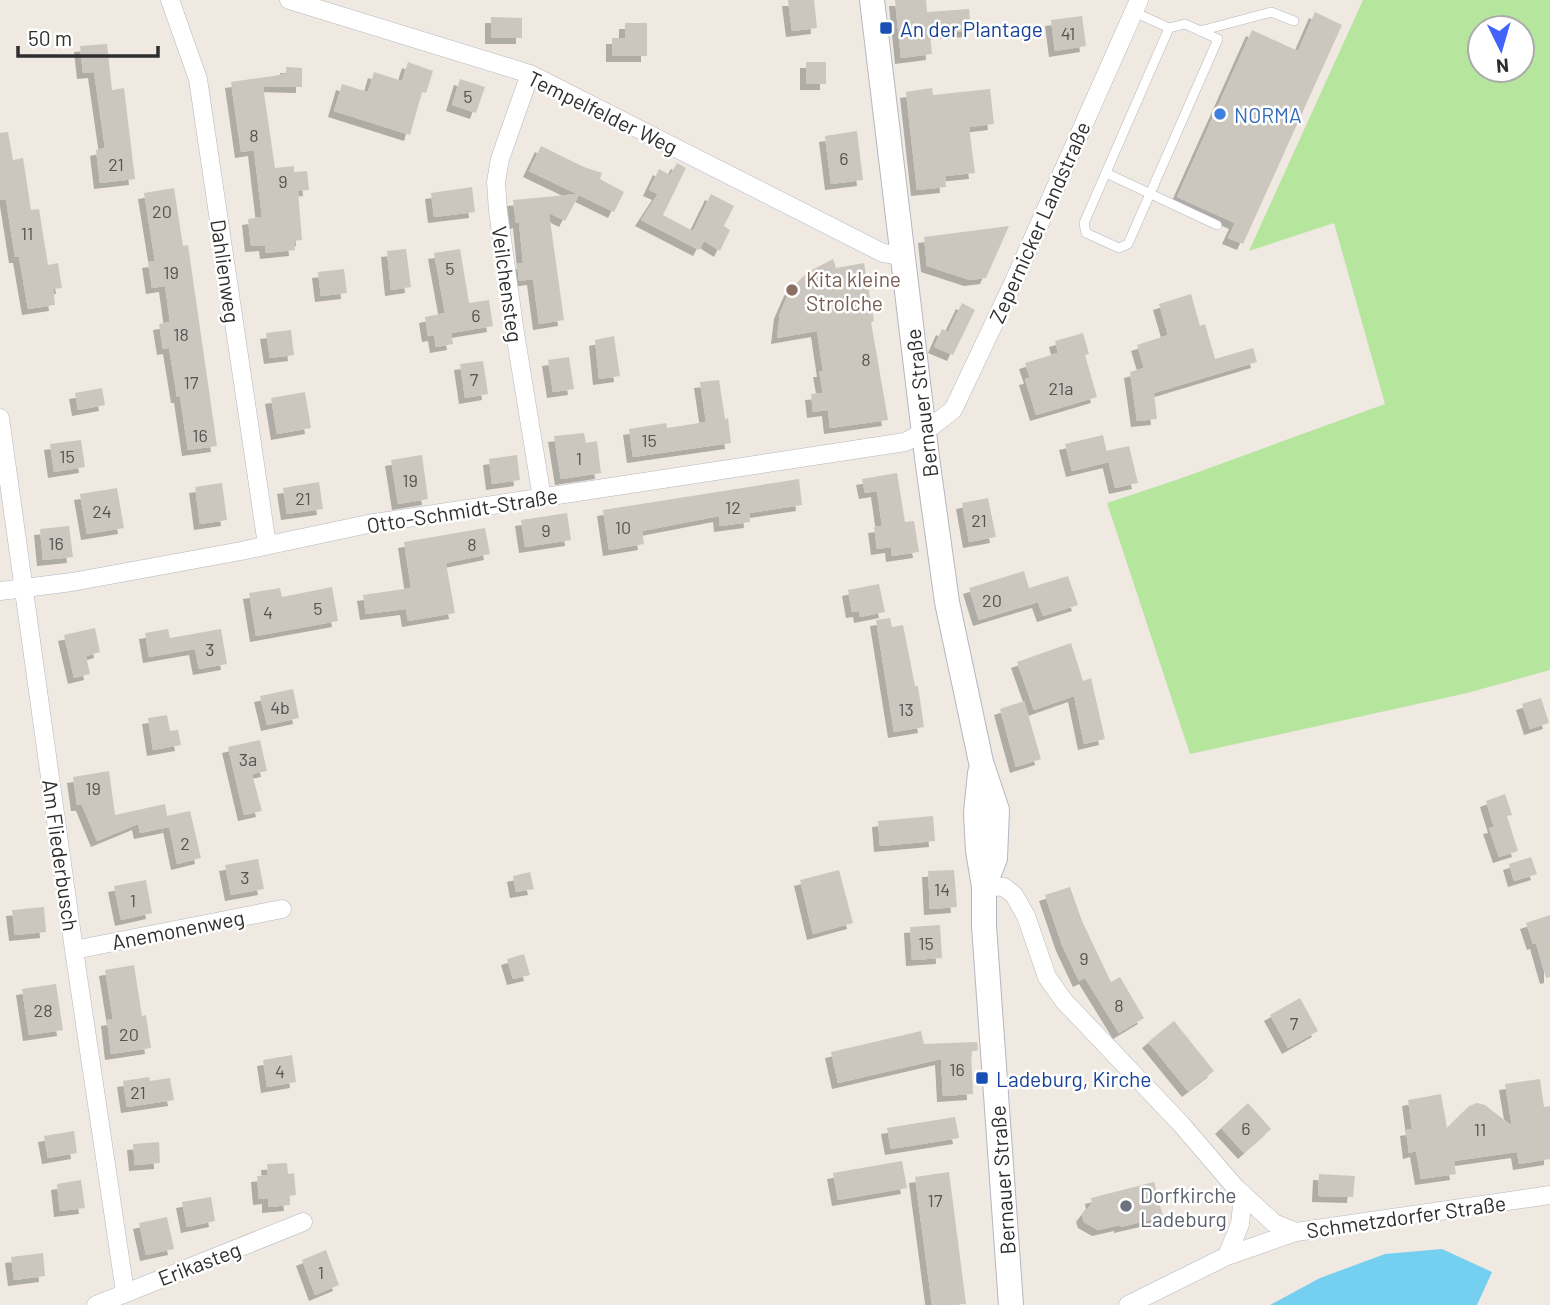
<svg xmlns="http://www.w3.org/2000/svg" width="1550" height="1305" font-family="Barlow,sans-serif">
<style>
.green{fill:#b6e59e;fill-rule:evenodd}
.water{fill:#75cff0}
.building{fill:#cbc7bf;filter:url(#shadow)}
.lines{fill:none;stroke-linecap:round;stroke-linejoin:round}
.lane-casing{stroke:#b4b7c1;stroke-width:10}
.street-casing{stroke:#b4b7c1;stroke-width:19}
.secondary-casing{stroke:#b4b7c1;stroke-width:26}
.lane{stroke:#fff;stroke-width:9}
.street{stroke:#fff;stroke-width:18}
.secondary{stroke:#fff;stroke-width:24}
.transit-dot{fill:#1a4fb4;stroke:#fff;stroke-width:2.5}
.shop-dot{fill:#3f7fe0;stroke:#fff;stroke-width:2.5}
.education-dot{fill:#8d6e63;stroke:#fff;stroke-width:2.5}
.worship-dot{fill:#6b7280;stroke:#fff;stroke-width:2.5}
.labels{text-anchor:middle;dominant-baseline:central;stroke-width:5;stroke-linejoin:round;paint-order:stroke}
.number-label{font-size:18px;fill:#555452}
.transit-label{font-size:21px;fill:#164399;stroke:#fff;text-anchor:start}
.street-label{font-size:21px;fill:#2e2e2e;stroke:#fff}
.shop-label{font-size:21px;fill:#366cbe;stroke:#fff;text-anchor:start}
.education-label{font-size:21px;fill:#785e54;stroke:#fff;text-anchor:start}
.worship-label{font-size:21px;fill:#5b616d;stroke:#fff;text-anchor:start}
</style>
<defs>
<filter id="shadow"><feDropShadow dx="-6" dy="6" stdDeviation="0" flood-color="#0004"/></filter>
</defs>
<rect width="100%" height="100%" fill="#efe9e1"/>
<path class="green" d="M1363,0H1550V670L1467,693L1190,754L1107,503L1179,479L1385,404L1334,223L1249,251ZM1480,28H1522V70H1480Z"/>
<path class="water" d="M1442,1249L1492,1272L1477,1305H1270L1320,1278L1385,1254Z"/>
<path class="building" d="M788,0H814L817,28L792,31Z
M895,0H926L927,12L969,9L971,31L930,34L932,54L901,58Z
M1315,12L1342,25L1243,244L1228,238L1235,223L1177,197L1252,30L1298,51Z
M1082,16L1086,46L1055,51L1051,20Z
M491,17L522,18V38H491Z
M625,23H647V56H612V38H625Z
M107,44L112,90L124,88L135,179L100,183L96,150L105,148L94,72L83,73L80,46Z
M408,62L433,71L426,93L422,92L410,135L334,111L342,84L368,92L374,72L402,81Z
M806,62H826V84H806Z
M286,67L302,68V87L263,86L275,168L294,166V172L307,171L309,190L298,191L302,240L294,241L295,250L266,253L265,245L251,246L248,219L262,217L254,150L241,152L231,82L286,74Z
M460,79L485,87L476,113L452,105Z
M932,88L933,95L990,89L994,124L969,127L975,173L945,176L946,187L917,190L906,92Z
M857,131L863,180L831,184L825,136Z
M8,132L13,160L23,158L31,210L39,209L48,265L58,263L62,288L53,289L55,305L28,309L19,257H15L6,200H0V133Z
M541,146L584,167L602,173L600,179L624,192L614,212L579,195L565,221L549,213L564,320L539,324L533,279L519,281L517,264L523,263L519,222L516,223L513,200L577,194L529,171Z
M677,163L686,168L663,215L693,231L711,194L734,206L724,226L730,230L720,251L704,241L699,250L641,220L658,194L649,190L659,169L670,175Z
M472,187L475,212L434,217L431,193Z
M174,188L183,246L188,245L217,446L188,450L180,397H177L169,348L163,349L159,324L170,322L165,286L152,288L148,262L155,261L144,193Z
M1009,226L986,278L970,280L927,266L924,237Z
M406,249L411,287L391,290L387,251Z
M460,249L469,303L489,300L493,326L451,333L453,344L436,347L434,335L428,336L425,317L445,313L434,253Z
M833,259L836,268L864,263L874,321L871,322L888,420L830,428L828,410L813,412L811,394L823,393L819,371H823L817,331L777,338L780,313L790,290L808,272Z
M344,269L347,293L321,296L318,272Z
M1191,294L1200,326L1205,324L1215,359L1253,348L1257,362L1154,393L1157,419L1137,421L1130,372L1144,368L1137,345L1168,335L1159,304Z
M962,303L975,310L953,355L934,347L942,329L948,332Z
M291,330L294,355L270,358L266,333Z
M1083,333L1089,354L1085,355L1097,397L1036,415L1025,379L1030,378L1025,363L1058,353L1055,341Z
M614,336L620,376L599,379L595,340Z
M569,357L574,389L553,392L548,360Z
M483,361L488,394L465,398L460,364Z
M719,380L725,419L728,418L731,443L633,457L629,429L666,423L667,428L706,422L700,382Z
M102,388L105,405L78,410L75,393Z
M305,392L311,428L277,434L271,398Z
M584,433L586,443L597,441L601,473L561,479L554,436Z
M1103,435L1109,462L1072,471L1065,444Z
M81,440L85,467L54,472L50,444Z
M1129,446L1138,483L1115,488L1106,451Z
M422,455L428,499L398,504L391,460Z
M517,455L520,480L492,484L489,459Z
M897,473L905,522L914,521L919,552L892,556L891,547L877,549L874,527L882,526L877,491L865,493L862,479Z
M799,479L802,505L749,513L750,522L720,526L719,516L642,531L644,544L609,550L603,510Z
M319,482L323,509L287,514L283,488Z
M222,483L227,520L200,524L195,487Z
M117,488L124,528L87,534L80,494Z
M988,498L996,537L969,542L962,503Z
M567,513L571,540L525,547L521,520Z
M69,526L73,557L43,560L40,529Z
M485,528L490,554L446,563L455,613L408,621L406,609L366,614L363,595L411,588L404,542Z
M1024,571L1029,588L1068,576L1078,605L1043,616L1038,602L979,620L969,588Z
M879,584L885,612L860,617L859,611L852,612L848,590Z
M332,587L338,621L256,636L249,593L280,588L282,597Z
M890,618L892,627L903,625L915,686H918L924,727L894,732L876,620Z
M95,628L100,652L86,656L90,674L74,678L64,635Z
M168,629L170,638L221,629L227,664L199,669L195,649L149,657L145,633Z
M1071,643L1083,681L1091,678L1105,739L1084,744L1074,696L1034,710L1017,662Z
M293,689L299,718L267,725L260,696Z
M1541,698L1549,723L1530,729L1522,704Z
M1024,701L1041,759L1016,767L1000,709Z
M167,715L170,731L178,730L181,745L153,750L148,718Z
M260,740L267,771L252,774L262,811L244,815L228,747Z
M109,771L115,815L165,804L169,827L140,833L138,824L97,841L82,805H77L73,777Z
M1505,794L1512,815L1507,816L1518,851L1499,857L1489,828L1494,827L1486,801Z
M190,811L201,858L177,864L167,816Z
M933,816L935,841L880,846L878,821Z
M1531,857L1537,874L1514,881L1509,864Z
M258,859L264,889L231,895L225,865Z
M839,870L853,923L813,934L800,880Z
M954,870L957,907L930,909L928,871Z
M530,872L534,889L516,892L513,876Z
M146,880L152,913L121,920L114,886Z
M1070,887L1082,921L1111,982L1120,977L1144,1018L1119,1033L1085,978L1079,981L1062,945L1045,895Z
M44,907L46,932L15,935L12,910Z
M1550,915V977L1546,978L1536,943L1533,944L1526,923Z
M940,925L942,958L912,960L910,927Z
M524,954L530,975L513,979L507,959Z
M134,965L142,1016L146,1015L151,1048L111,1054L107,1020L113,1019L105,970Z
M56,984L63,1030L29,1035L22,989Z
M1300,998L1318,1031L1288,1048L1270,1015Z
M1174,1021L1214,1071L1188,1091L1148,1042Z
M921,1031L924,1044L977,1042L978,1050L971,1052L973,1094L943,1096L941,1059L838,1083L831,1052Z
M292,1055L296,1082L267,1087L263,1060Z
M149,1077L150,1081L170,1078L174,1100L127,1107L123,1081Z
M1540,1079L1544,1107L1550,1106V1159L1519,1164L1517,1152L1454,1161L1456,1174L1421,1179L1416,1151L1409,1153L1406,1130L1412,1129L1408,1100L1441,1094L1447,1128L1469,1106L1477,1103L1485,1105L1512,1126L1505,1084Z
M1248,1103L1271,1129L1244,1153L1221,1128Z
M955,1117L959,1138L891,1149L887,1128Z
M74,1131L77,1153L48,1158L44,1136Z
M159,1142L160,1163L135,1165L133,1144Z
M902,1161L907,1188L838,1200L833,1173Z
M287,1163L288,1174L294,1173L296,1195L289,1196L290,1205L268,1207V1198L259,1199L257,1176L268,1175L267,1164Z
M949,1172L966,1304L932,1305L915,1177Z
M1319,1174L1355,1176L1353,1197L1318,1196Z
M81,1180L85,1208L60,1211L57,1184Z
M1154,1182L1163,1217L1120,1227V1225L1098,1230L1084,1222L1082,1216L1092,1203L1091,1198Z
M211,1197L215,1221L187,1227L182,1202Z
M167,1217L174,1249L146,1255L139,1223Z
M326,1250L339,1285L315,1295L302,1260Z
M43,1253L45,1276L14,1280L11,1257Z"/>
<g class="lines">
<g class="lane-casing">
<path id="lane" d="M1134,12L1169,28L1084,223L1086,233L1119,248L1128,244L1218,39L1185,24L1169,28
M1200,31L1271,12L1294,21
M1106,173L1217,225"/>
</g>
<g class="street-casing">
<path id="street" d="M170,0L198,79L267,545
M289,0L530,74L883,253L903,256
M530,74L500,159L496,182L498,211L515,333L542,498
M0,418L74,950L125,1292
M0,591L72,582L241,551L368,524L905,442L924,432L953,410L1015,279L1139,0
M984,886L1004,887L1014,895L1026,916L1047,977L1064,1001L1181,1124L1235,1187L1242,1205L1240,1224L1227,1256
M74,950L282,909
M1237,1189L1274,1223L1296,1232
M96,1305L303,1222
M1128,1305L1227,1256L1296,1232L1550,1195"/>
</g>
<g class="secondary-casing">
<path id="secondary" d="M872,0L927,458L947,602L981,762L997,810L995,858L984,886
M980,773L976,813L978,851L984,886V926L1011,1305"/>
</g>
<use href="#lane" class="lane"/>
<use href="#street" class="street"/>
<use href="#secondary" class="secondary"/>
</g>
<g class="transit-dot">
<rect x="879" y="21" width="14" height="14" rx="3.5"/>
<rect x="975" y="1071" width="14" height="14" rx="3.5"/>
</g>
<circle class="shop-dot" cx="1220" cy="114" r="7"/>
<circle class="education-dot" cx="792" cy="290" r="7"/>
<circle class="worship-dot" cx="1126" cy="1206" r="7"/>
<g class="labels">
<g class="number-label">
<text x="1068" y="33">41</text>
<text x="468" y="96">5</text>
<text x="254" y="135">8</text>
<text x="844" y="158">6</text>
<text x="116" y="164">21</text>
<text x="283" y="181">9</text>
<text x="162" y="211">20</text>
<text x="27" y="233">11</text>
<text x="450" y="268">5</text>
<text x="171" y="272">19</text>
<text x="476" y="315">6</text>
<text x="181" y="334">18</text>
<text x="866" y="359">8</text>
<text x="474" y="379">7</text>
<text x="191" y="382">17</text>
<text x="1061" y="388">21a</text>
<text x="200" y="435">16</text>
<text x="649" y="440">15</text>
<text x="67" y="456">15</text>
<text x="579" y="458">1</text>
<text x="410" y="480">19</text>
<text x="303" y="498">21</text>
<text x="733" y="507">12</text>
<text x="102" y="511">24</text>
<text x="979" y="520">21</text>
<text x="623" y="527">10</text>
<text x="546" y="530">9</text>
<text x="56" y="543">16</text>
<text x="472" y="544">8</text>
<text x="992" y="600">20</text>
<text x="318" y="608">5</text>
<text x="268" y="612">4</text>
<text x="210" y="649">3</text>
<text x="280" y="707">4b</text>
<text x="906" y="709">13</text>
<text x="248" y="759">3a</text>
<text x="93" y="788">19</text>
<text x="185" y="843">2</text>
<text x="245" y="877">3</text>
<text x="942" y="889">14</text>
<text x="133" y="900">1</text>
<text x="926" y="943">15</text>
<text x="1084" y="958">9</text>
<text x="1119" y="1005">8</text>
<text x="43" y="1010">28</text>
<text x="1294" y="1023">7</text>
<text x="129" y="1034">20</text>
<text x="957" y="1069">16</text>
<text x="280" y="1071">4</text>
<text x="138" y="1092">21</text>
<text x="1246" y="1128">6</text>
<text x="1480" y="1129">11</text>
<text x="935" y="1200">17</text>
<text x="321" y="1272">1</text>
</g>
<g class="transit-label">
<text x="900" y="28">An der Plantage</text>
<text x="996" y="1078">Ladeburg, Kirche</text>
</g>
<g class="street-label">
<text transform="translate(603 112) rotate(26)">Tempelfelder Weg</text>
<text transform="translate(1039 222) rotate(-66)">Zepernicker Landstraße</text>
<text transform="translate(226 271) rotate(82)">Dahlienweg</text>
<text transform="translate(508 284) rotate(82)">Veilchensteg</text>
<text transform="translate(921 403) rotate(-97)">Bernauer Straße</text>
<text transform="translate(462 510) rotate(-9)">Otto-Schmidt-Straße</text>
<text transform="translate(61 855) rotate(82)">Am Fliederbusch</text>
<text transform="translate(178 929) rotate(-11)">Anemonenweg</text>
<text transform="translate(1002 1180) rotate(-94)">Bernauer Straße</text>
<text transform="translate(1406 1216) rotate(-8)">Schmetzdorfer Straße</text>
<text transform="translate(199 1263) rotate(-21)">Erikasteg</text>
</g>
<g class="shop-label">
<text x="1234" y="114">NORMA</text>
</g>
<g class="education-label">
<text x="806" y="278">Kita kleine<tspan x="806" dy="24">Strolche</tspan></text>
</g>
<g class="worship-label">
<text x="1140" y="1194">Dorfkirche<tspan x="1140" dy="24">Ladeburg</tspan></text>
</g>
</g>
<g transform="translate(1501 49) rotate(175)"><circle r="33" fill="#ffffff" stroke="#ababab" stroke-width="2"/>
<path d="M0-5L12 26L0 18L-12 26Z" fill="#4264fb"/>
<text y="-10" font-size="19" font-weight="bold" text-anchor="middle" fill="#2e2e2e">N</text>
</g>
<path d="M18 46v10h140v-10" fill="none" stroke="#2e2e2e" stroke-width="3.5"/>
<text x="28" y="46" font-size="21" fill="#2e2e2e" stroke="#ffffff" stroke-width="5" paint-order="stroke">50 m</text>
</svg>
